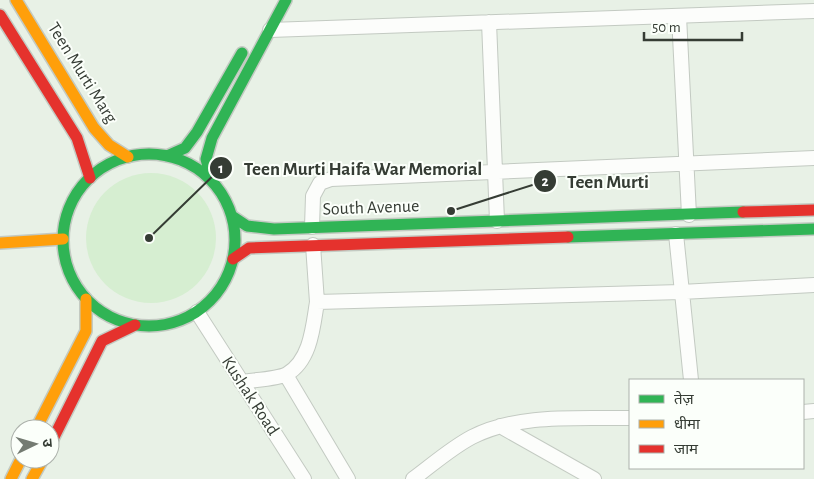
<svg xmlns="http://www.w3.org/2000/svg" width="814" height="479" font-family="'Alegreya Sans','Noto Sans Devanagari',sans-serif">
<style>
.green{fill:#d6eed1}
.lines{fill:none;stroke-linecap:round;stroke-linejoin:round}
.street-casing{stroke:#c3cac2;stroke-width:16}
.fast-casing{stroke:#c3cac2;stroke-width:14}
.slow-casing{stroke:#c3cac2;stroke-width:14}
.jam-casing{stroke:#c3cac2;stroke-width:14}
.street{stroke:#fcfdfb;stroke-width:14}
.fast{stroke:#30b455;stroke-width:11}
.slow{stroke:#ff9f0a;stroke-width:11}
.jam{stroke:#e5322d;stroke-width:11}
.labels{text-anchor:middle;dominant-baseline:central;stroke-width:4;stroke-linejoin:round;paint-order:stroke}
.street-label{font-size:18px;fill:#353c34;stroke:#fbfffa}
.leader{fill:none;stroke:#353c34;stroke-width:2}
.callout-dot{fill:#353c34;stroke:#fbfffa;stroke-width:2}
.mark-label{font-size:15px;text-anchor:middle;font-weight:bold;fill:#fff}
.callout-label{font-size:19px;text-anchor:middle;font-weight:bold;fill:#353c34;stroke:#fbfffa;stroke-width:4;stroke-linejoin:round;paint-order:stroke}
</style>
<rect width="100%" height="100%" fill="#e8f1e6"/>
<path class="green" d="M86 238a65 65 0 1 1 130 0a65 65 0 1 1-130 0Z"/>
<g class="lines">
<g class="street-casing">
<path id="street" d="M679,16L689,215
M489,22L497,221
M270,30L814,11
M312,227L313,196L320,183L331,179L814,158
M676,234L691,380
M313,245L317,302L681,292L814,285
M197,312L304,479
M286,375L348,479
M241,382C253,380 278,379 287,374C311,360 313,326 317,302
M803,412L814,411
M500,426L594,479
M413,479C432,465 451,448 472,437C519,413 579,419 630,418"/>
</g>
<g class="fast-casing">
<path id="fast" d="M63 240a86 86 0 1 1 172 0a86 86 0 1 1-172 0Z
M167,156L185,148L197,132L242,53
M212,181L206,159L212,138L286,0
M232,216L247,226L274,229L743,212
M568,237L814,229"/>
</g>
<g class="slow-casing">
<path id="slow" d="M16,0L94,128L109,145L128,157
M0,243L63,239
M36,429L86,331V299
M11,479L21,459
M32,479L43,459"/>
</g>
<g class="jam-casing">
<path id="jam" d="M0,15L77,138L90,178
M743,212L814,210
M233,259L249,248L568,237
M50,445L102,341L135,325"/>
</g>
<use href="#street" class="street"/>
<use href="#fast" class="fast"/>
<use href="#slow" class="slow"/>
<use href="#jam" class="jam"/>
</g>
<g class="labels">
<g class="street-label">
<text transform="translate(82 73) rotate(58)">Teen Murti Marg</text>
<text transform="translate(371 208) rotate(-2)">South Avenue</text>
<text transform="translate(250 396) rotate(57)">Kushak Road</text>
</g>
</g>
<path class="leader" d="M149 238L221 168M451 211L545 181"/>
<g class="callout-dot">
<circle cx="149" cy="238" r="5"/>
<circle cx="451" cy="211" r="5"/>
<circle cx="221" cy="168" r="12"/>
<circle cx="545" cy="181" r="12"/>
</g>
<g class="mark-label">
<text x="221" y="173">1</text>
<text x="545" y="186">2</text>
</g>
<g class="callout-label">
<text x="363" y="175">Teen Murti Haifa War Memorial</text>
<text x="608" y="188">Teen Murti</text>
</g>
<rect x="629" y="379" width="175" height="90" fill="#fbfffa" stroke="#acb1ab"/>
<rect x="639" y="395" width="25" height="8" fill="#30b455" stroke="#acb1ab"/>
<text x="674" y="404" font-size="15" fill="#353c34">तेज़</text>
<rect x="639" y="420" width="25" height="8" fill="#ff9f0a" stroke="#acb1ab"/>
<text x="674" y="429" font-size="15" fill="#353c34">धीमा</text>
<rect x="639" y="445" width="25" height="8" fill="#e5322d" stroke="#acb1ab"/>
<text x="674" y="454" font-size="15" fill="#353c34">जाम</text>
<g transform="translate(35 444) rotate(85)"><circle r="24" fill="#fbfffa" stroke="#acb1ab"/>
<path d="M0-4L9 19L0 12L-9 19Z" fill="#747b72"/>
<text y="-8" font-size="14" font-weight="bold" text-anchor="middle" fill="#353c34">उ</text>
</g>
<path d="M644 32v8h98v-8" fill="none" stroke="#353c34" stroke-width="2.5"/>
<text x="652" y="32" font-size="15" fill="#353c34" stroke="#fbfffa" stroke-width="4" paint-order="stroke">50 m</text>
</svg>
